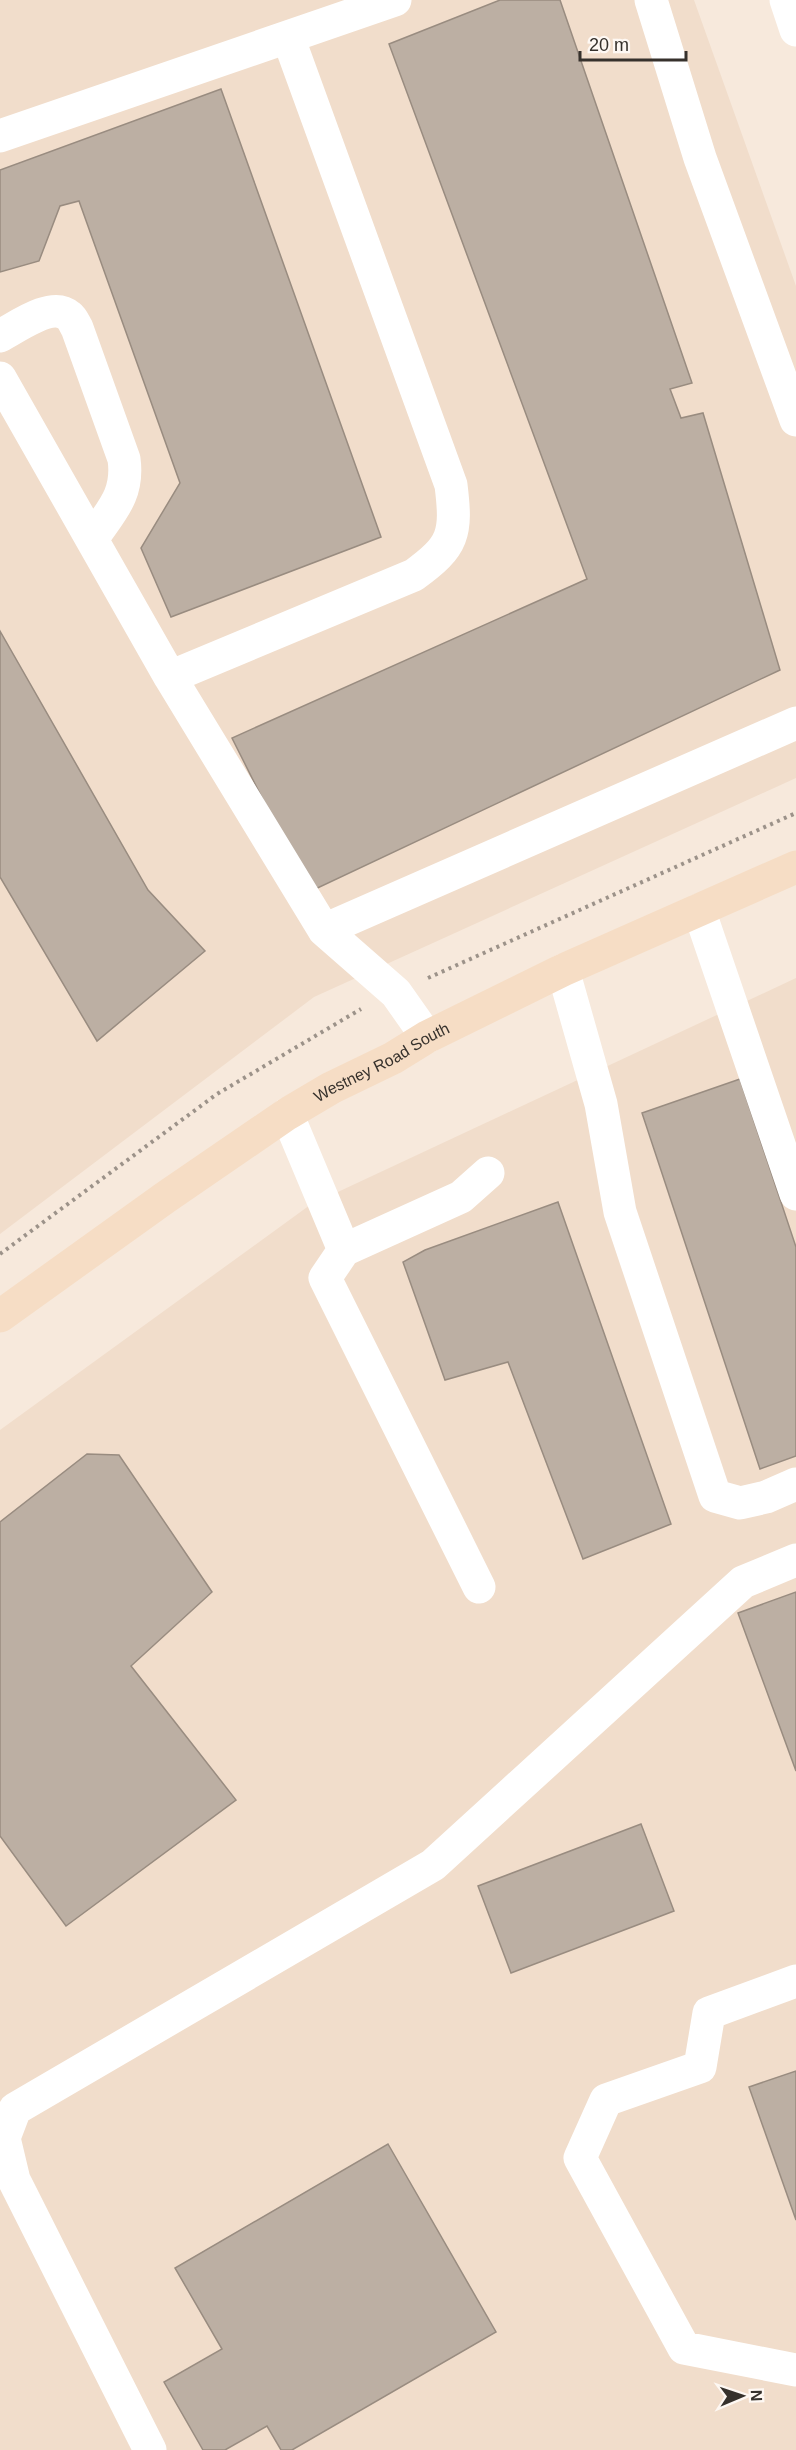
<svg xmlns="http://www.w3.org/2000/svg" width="796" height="2450" font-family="Arial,sans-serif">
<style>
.built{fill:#f1ddcb}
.building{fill:#bcafa3;stroke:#998c80;stroke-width:1.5}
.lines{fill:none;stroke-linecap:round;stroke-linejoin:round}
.path{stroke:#9c9289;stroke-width:4;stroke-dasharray:3 4.5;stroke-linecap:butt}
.minor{stroke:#fff;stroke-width:33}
.major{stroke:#f6ddc5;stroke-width:33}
.labels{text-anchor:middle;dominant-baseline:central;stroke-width:4.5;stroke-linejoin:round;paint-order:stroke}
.street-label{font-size:16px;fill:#36312c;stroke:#fef8f3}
</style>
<rect width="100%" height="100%" fill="#f7e9dc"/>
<path class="built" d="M0,0H694L796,286V778L314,997L0,1234Z
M796,978V2450H0V1430L310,1205Z"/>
<path class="building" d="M500,0H560L692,383L670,389L681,418L703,413L780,670L309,892L232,738L587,579L389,44Z
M221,89L381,537L171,617L141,548L180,483L79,201L60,206L39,261L0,272V170Z
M0,631L148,890L205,951L97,1041L0,877Z
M740,1079L796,1247V1456L760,1469L642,1113Z
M558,1202L671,1524L583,1559L508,1362L445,1380L403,1262L425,1250Z
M87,1454L119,1455L212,1592L131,1666L236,1800L66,1926L0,1836V1522Z
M796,1592V1771L738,1613Z
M641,1824L674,1911L511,1973L478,1886Z
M796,2071V2220L749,2087Z
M388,2144L496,2332L292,2450H281L267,2426L225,2450H203L164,2382L222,2349L175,2268Z"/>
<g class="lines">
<path class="path" d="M428,978L796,813
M0,1254L217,1094L361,1009"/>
<path class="minor" d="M651,0L700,158L796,420
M786,0L796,30
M0,136L395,0
M0,336C17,327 52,301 69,316C73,319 75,325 77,328L124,459C129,495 111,511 92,539
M0,378L170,677L324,930L396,993L427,1037
M170,677L414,575C454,546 457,534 451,485L288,37
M699,910L796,1194
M324,930L796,723
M563,970L601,1104L620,1212L715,1496L740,1503L766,1497L796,1484
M287,1114L344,1250L325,1278L479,1587
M344,1250L461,1197L488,1173
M796,1981L709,2013L700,2067L606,2100L580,2158L684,2348L796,2370
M150,2450L14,2180L4,2138L15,2109L433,1865L743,1582L796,1560"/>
<path class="major" id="s1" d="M0,1316L166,1197L287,1114L331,1088L393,1058L427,1037L563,970L796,867"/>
</g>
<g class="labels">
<g class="street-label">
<text stroke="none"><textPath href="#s1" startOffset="459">Westney Road South</textPath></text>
</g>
</g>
<g transform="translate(742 2396) rotate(88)" stroke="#fef8f3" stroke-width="4.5" paint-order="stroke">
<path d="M0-4.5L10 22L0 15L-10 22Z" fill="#36312c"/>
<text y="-9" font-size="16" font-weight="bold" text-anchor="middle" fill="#36312c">N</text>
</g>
<path d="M580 51v9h106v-9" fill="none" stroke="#36312c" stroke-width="3"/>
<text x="589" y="51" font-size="18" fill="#36312c" stroke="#fef8f3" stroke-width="4.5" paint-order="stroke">20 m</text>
</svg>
